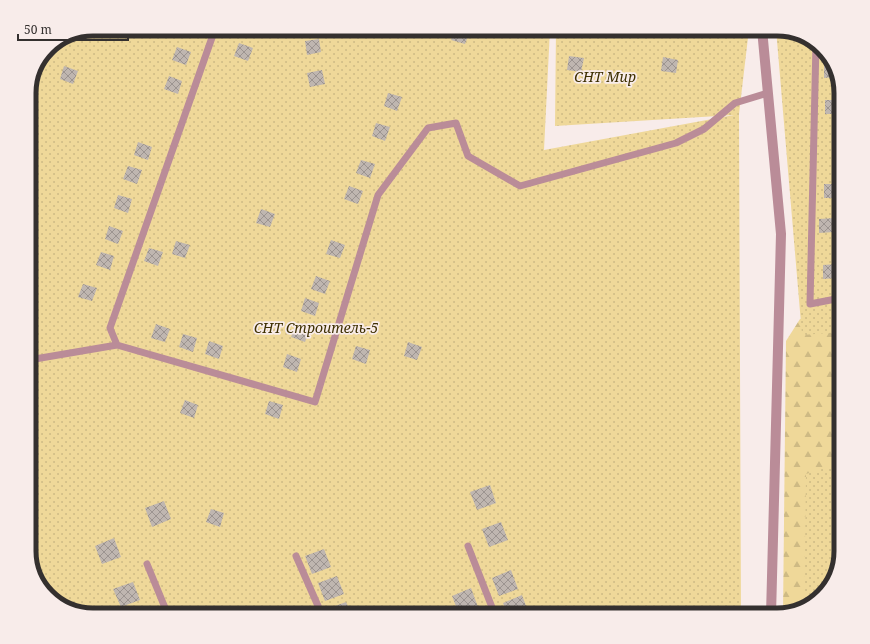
<svg xmlns="http://www.w3.org/2000/svg" width="870" height="644" font-family="'Noto Serif',serif">
<style>
.forest{fill:url(#forest-firs)}
.garden{fill:url(#garden-dots)}
.building{fill:url(#building-cross-hatch)}
.lines{fill:none;stroke-linecap:round;stroke-linejoin:round}
.service{stroke:#ba8c98;stroke-width:7}
.tertiary{stroke:#ba8c98;stroke-width:10}
.labels{text-anchor:middle;dominant-baseline:central;stroke-width:3.5;stroke-linejoin:round;paint-order:stroke}
.park-label{font-size:14px;font-style:italic;fill:#3e3002;stroke:#f8ecea}
.rim{fill:none;stroke:#34302f;stroke-width:5}
</style>
<defs>
<pattern id="forest-firs" width="22" height="20" patternUnits="userSpaceOnUse"><rect width="22" height="20" fill="#efd899"/><path d="M5 1l3.5 6h-7zM16 11l3.5 6h-7z" fill="#ceba84"/></pattern>
<pattern id="garden-dots" width="8" height="8" patternUnits="userSpaceOnUse"><rect width="8" height="8" fill="#efd899"/><path d="M2 2h.1M6 6h.1" fill="none" stroke="#ceba84" stroke-width="1.8" stroke-linecap="round"/></pattern>
<pattern id="building-cross-hatch" width="8" height="8" patternUnits="userSpaceOnUse"><rect width="8" height="8" fill="#bfb6b0"/><path d="M0 0l8 8M0 8l8-8" fill="none" stroke="#9c9490"/></pattern>
</defs>
<rect width="100%" height="100%" fill="#f8ecea"/>
<path class="forest" d="M841,309V551L828,590L805,608L783,613L786,341L800,319Z"/>
<path class="garden" d="M93,29H550L544,150L734,115L555,126L556,29H749L739,114L741,615H93L54,602L37,583L29,555V89L51,45Z
M776,29L816,42L834,65L841,93V332L802,335Z
M841,463V551L828,590L804,609L806,474Z"/>
<path class="building" d="M184,29H200L197,36L183,32Z
M455,29H464L470,31L465,44L451,40Z
M319,39L321,52L307,55L305,41Z
M239,43L253,48L248,61L234,56Z
M177,47L191,52L186,65L172,60Z
M569,56L584,58L581,72L567,70Z
M663,57L678,60L676,73L661,71Z
M833,63L837,77L824,78V64Z
M64,66L78,71L73,84L60,79Z
M322,70L325,84L310,87L307,73Z
M169,76L182,81L178,94L164,89Z
M388,93L402,97L397,111L384,106Z
M825,100H840V114H825Z
M376,123L390,127L385,141L372,136Z
M138,142L152,147L148,160L134,155Z
M361,160L375,164L370,178L356,173Z
M128,166L142,170L137,184L123,179Z
M824,184H839V198H824Z
M349,186L363,191L358,204L344,199Z
M118,195L132,199L128,213L114,208Z
M261,209L275,214L270,227L256,223Z
M834,218V232L819,233V219Z
M109,226L123,231L118,244L105,239Z
M331,240L345,245L340,258L326,254Z
M176,241L190,245L185,258L172,254Z
M149,248L163,252L158,266L144,261Z
M101,252L114,256L110,270L96,265Z
M837,264V278L823,279V265Z
M316,276L330,281L325,294L311,289Z
M83,284L97,288L92,301L78,297Z
M305,298L319,303L315,316L301,311Z
M156,324L170,329L165,342L151,338Z
M296,324L310,329L305,342L291,337Z
M183,334L197,338L193,352L179,347Z
M209,341L223,346L219,359L205,354Z
M408,342L422,347L417,360L404,356Z
M356,346L370,350L366,364L352,359Z
M287,354L301,359L297,372L283,367Z
M185,400L198,405L194,418L180,413Z
M269,401L283,405L279,419L265,414Z
M490,485L496,503L477,510L470,492Z
M164,501L171,519L152,527L145,508Z
M211,509L224,513L220,527L206,522Z
M501,522L508,540L489,547L482,529Z
M114,538L121,557L102,564L95,546Z
M324,549L331,567L312,574L305,556Z
M511,570L518,589L499,596L492,578Z
M337,576L344,594L325,601L318,583Z
M133,582L140,600L121,607L113,589Z
M471,588L478,607L459,614L452,596Z
M522,595L529,614L526,615H508L503,603Z
M346,602L352,615H330L327,609Z"/>
<g class="lines">
<path class="service" d="M215,29L110,328L117,345L315,402L378,195L428,128L456,123L468,156L520,186L676,143L704,129L735,103L768,93
M816,43L810,304L841,298
M29,360L117,345
M468,546L495,615
M296,556L322,615
M147,564L168,615"/>
<path class="tertiary" d="M762,29L781,234L771,615"/>
</g>
<g class="labels">
<g class="park-label">
<text x="605" y="76">СНТ Мир</text>
<text x="316" y="327">СНТ Строитель-5</text>
</g>
</g>
<path d="M0 0H870V644H0ZM93 36H777A57 57 0 0 1 834 93V551A57 57 0 0 1 777 608H93A57 57 0 0 1 36 551V93A57 57 0 0 1 93 36Z" fill="#f8ecea" fill-rule="evenodd"/>
<path class="rim" d="M93 36H777A57 57 0 0 1 834 93V551A57 57 0 0 1 777 608H93A57 57 0 0 1 36 551V93A57 57 0 0 1 93 36Z"/>
<path d="M18 34v6h110v-6" fill="none" stroke="#34302f" stroke-width="2"/>
<text x="24" y="34" font-size="12" fill="#34302f" stroke="#f8ecea" stroke-width="3" paint-order="stroke">50 m</text>
</svg>
